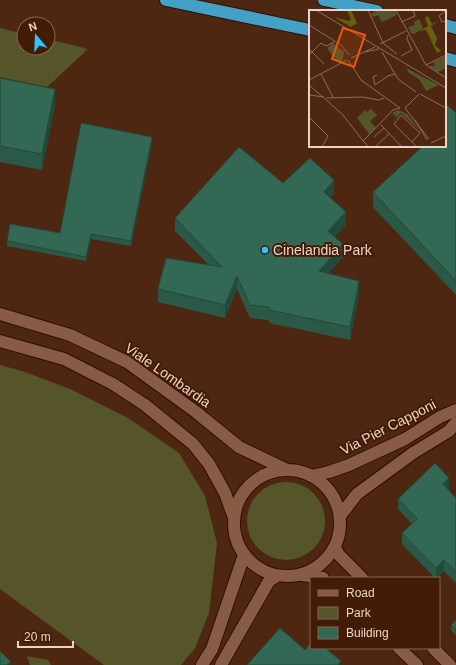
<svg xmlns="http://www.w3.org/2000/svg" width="456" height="665" font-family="Arial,sans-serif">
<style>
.green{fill:#565529}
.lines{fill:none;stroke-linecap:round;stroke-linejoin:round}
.street-casing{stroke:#320d00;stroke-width:14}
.secondary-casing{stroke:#320d00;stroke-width:14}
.highway-casing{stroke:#320d00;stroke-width:14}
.street{stroke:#875b45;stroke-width:12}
.secondary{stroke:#875b45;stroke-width:12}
.highway{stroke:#43a1c5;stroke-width:12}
.wall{fill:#2b5948}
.shaded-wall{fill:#23493b}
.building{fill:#326854;stroke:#23493b}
.poi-dot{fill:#25c9fe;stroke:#431c07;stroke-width:1.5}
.labels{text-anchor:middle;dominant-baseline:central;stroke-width:4;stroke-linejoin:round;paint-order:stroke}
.poi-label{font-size:14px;fill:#edd3c7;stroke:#431c07;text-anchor:start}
.street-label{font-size:14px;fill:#edd3c7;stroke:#431c07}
.inset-road{fill:none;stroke:#8e6c5a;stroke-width:1}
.view{fill:#e8590c;fill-opacity:0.15;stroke:#e8590c;stroke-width:2}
.inset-edge{fill:none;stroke:#edd3c7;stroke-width:2}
</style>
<rect width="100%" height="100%" fill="#4e2712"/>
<path class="green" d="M0,28L24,34V48H48V39L88,49L47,87L0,77Z
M0,365L22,371L70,389L128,418L179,453L205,496L217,543L209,613L195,648L181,665H104L0,589Z
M247 521a39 39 0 1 1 78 0a39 39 0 1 1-78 0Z
M27,656L48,660L51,665H30Z"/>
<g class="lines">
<g class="street-casing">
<path id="street" d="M335,548L339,555L362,578
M302,575L323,578
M399,648L417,665
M433,648L450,665"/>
</g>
<g class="secondary-casing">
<path id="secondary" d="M0,314L70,335L127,362L196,412L239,447L287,470
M0,341L64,359L113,384L145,405L193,444L209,464L225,493L234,518
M234 523a53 53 0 1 1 106 0a53 53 0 1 1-106 0Z
M311,476L329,472L349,465L405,439L440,417L456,410
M340,516L357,494L413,453L449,431L456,423
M202,665L212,649L244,555
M221,665L269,581L277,576"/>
</g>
<g class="highway-casing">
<path id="highway" d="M166,0L310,30
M324,0L377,11
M445,25L456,28
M445,58L456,61"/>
</g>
<use href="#street" class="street"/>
<use href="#secondary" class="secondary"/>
<use href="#highway" class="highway"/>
</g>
<path class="wall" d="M0,78L55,105L42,170L0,162Z
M456,113V295L373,207V192L445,146Z
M152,142L131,246L91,239L86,261L7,246V241L60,233Z
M283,183L334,193L330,198L346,225L334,236L343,257L328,273L359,294L350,340L269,323V320L250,318L237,289L225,318L158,302V289L208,264L175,231V218Z
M449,489L448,490L456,498V583L444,571L437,578H435L402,544V533L412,524L398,509V499Z
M456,620V635L451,630V625Z"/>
<path class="shaded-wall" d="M55,89V105L42,170V154Z
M152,137V142L131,246V241Z
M334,180V193L324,205V192Z
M346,212V225L328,244V231Z
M91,234V239L86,261V257Z
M343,244V257L319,284V271Z
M237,276V289L225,318V305Z
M359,281V294L350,340V327Z
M449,478V489L443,495V484Z
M444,560V571L437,578H436V568Z"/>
<path class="building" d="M0,78L55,89L42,154L0,146Z
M445,103L456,113V281L373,192L423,146H445Z
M81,123L152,137L131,241L91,234L86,257L7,241L10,224L60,233Z
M239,147L283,183L310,158L334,180L324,192L346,212L328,231L343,244L319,271L359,281L350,327L269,310V307L250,305L237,276L225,305L158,289L166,258L222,267L175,218Z
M435,463L449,478L443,484L456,498V572L444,560L436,568L402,533L417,519L398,499Z
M456,620V630L451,625Z
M280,628L305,650L311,643V648H325L341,661L338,665H247Z
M0,651L11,662L7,665H0Z"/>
<circle class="poi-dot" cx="265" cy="250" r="4"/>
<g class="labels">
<g class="poi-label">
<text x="273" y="250">Cinelandia Park</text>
</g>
<g class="street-label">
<text transform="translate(168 375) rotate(35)">Viale Lombardia</text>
<text transform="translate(388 427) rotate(-27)">Via Pier Capponi</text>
</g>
</g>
<g transform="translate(309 10)">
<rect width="137" height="137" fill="#4e2712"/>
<path d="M69,0H86L88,5L73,12L69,5L64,7L62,4ZM110,9L114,18L105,24L102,23L99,17L106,15L105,12ZM24,33L35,42L34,50L30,54L18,38ZM137,46V58L129,62L120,56H126L125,52ZM98,58L108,64L130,75L117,81L111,70L99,62ZM62,99L68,105L61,111L67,118L60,124L48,108L56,100L58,102ZM89,100L98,104L113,122L92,103L88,107L83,103Z" fill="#565529"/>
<path d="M34,0H42L48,13L42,17L25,7L40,11L42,9L38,1ZM119,6L123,14L129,11L122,16L128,28L126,35L132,41L128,43L117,20L110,21L119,16L116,8Z" fill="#64610a"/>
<path class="inset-road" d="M7,0L137,78M59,0L74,33L88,44M87,0L117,55L137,68M137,0L130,6L133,12L137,11M92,12L106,6L104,0M0,15L32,35L40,45M71,34L97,21M0,39L15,54M56,42L70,39M73,42L89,69L107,82M0,45L12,33L17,36L25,32M92,46L103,40L98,29L99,25M42,48L66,37M39,50L52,70L91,98M117,55L137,45M12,64L24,87M68,65L64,67L66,75L79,66L86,64M0,70L38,50M0,75L33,104L59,137M111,84L137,98M0,85L15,87M17,88L53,87L70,90L75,88M96,98L120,129M96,98L110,84M0,107L19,126L13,137M106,110L118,130M72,115L93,137M65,127L75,118M54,131L84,100L91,98M103,132L111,123L92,105L85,114L108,137M122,133L137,126M66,137L81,123"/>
<path class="view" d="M34,18L56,25L45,57L23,49Z"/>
<rect width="137" height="137" class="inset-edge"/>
</g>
<rect x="310" y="577" width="130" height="72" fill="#431c07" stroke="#876554"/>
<rect x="318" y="590" width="20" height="6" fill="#875b45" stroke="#876554"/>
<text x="346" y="597" font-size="12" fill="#edd3c7">Road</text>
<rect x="318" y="607" width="20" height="12" fill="#565529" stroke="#876554"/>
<text x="346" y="617" font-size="12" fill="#edd3c7">Park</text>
<rect x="318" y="627" width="20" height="12" fill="#326854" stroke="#876554"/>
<text x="346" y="637" font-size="12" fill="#edd3c7">Building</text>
<g transform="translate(36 36) rotate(341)"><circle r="19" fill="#431c07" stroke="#876554"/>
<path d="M0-3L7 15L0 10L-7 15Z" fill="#25c9fe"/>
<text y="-6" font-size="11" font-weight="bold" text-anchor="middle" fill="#edd3c7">N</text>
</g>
<path d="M18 641v6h55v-6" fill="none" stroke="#edd3c7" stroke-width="2"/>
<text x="24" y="641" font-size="12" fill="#edd3c7" stroke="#431c07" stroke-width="3" paint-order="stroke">20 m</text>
</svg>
